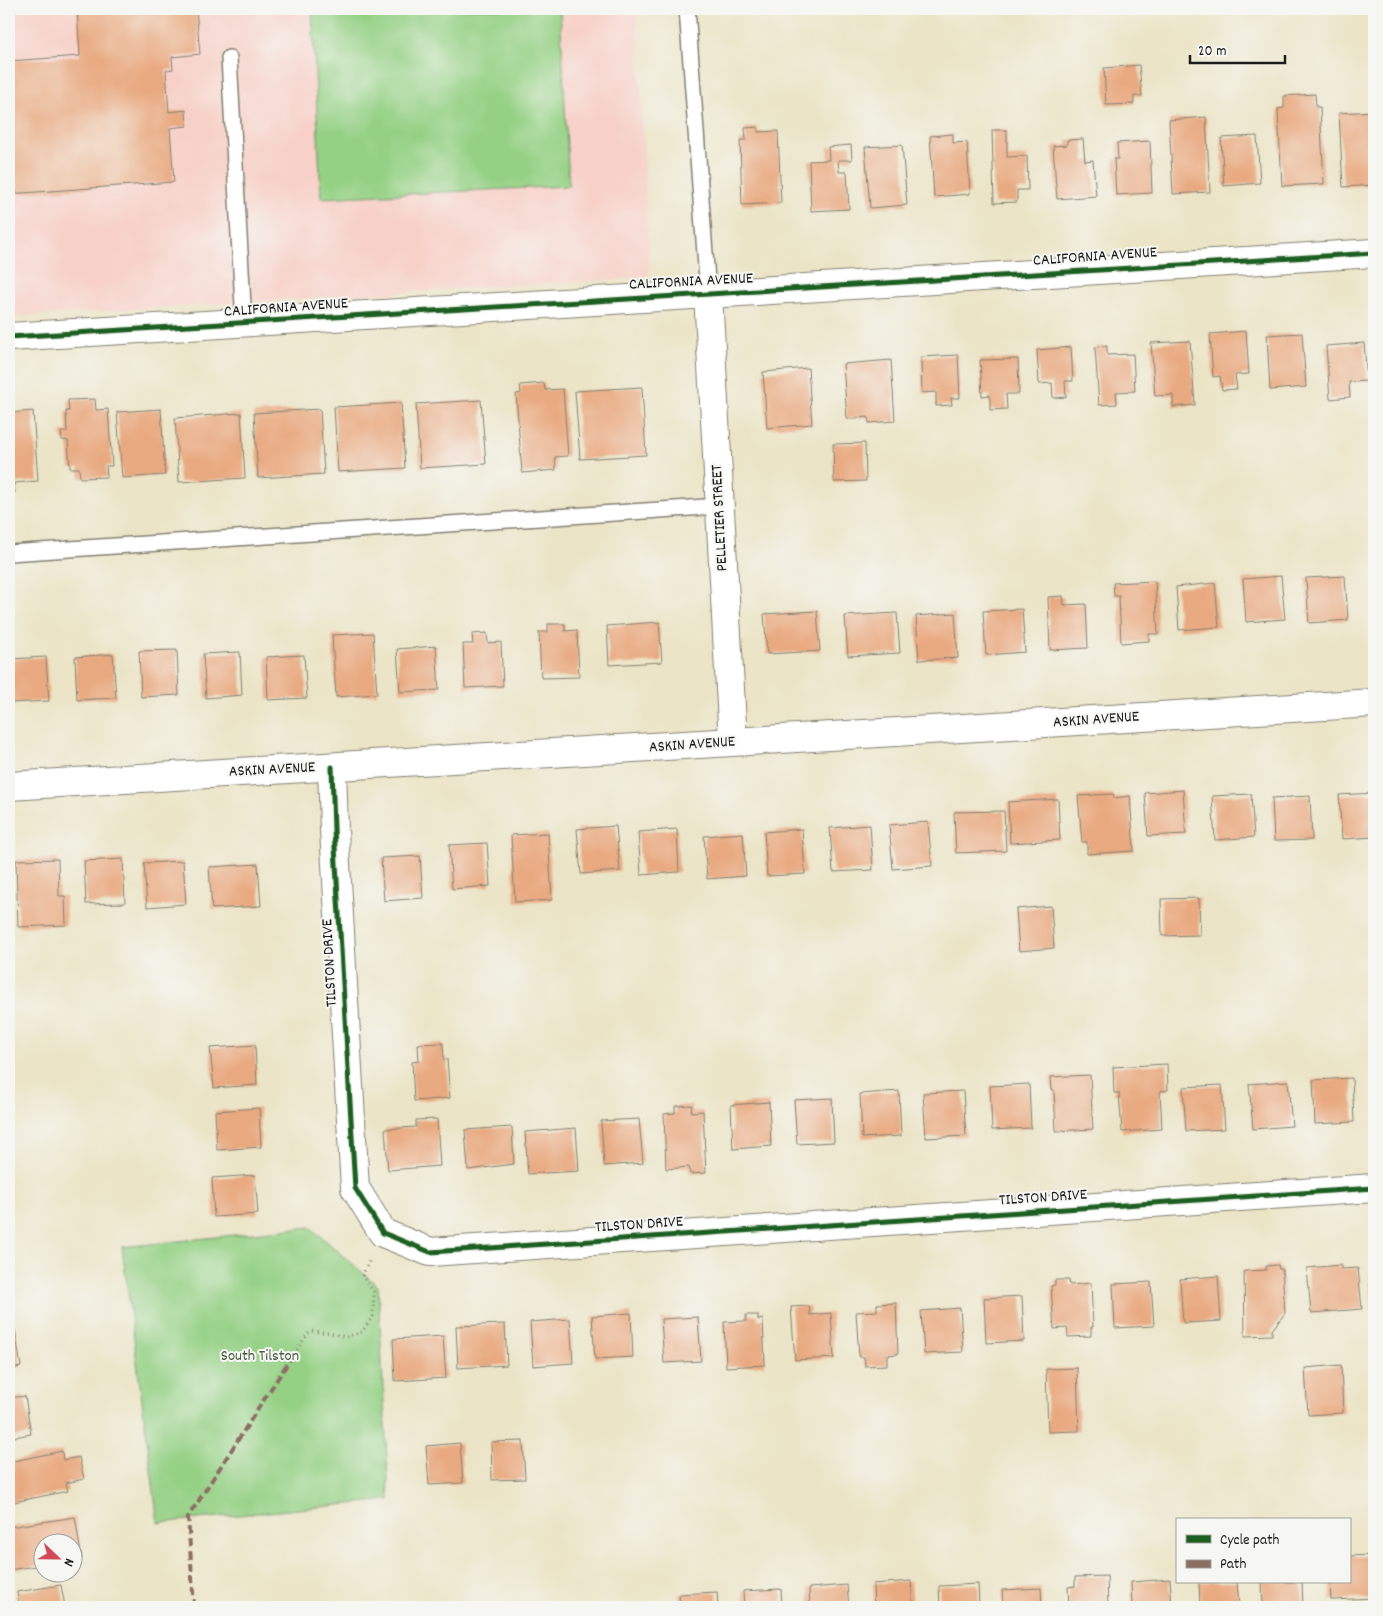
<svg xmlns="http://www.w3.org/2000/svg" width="1383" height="1616" font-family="Dekko,sans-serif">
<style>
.built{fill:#f7d1c8}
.green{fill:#95d185;stroke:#587650}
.building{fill:#e9aa81}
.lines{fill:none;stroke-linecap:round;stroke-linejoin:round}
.lane-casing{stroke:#848071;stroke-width:18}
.street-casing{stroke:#848071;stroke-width:30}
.path{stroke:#848071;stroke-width:3;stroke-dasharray:1 4;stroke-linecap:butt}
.lane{stroke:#fff;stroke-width:15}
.street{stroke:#fff;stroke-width:28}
.quiet{stroke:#8d6e63;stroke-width:4;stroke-dasharray:8 4;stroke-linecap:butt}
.cycleway-casing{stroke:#f6f6f2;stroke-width:8}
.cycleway{stroke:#1b5e20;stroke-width:5}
.labels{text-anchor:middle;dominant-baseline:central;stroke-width:4;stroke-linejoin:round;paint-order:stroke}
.street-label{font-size:16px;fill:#1c1c1c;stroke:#f6f6f2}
.park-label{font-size:16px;fill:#465b41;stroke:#f6f6f2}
</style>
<rect width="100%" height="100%" fill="#f6f6f2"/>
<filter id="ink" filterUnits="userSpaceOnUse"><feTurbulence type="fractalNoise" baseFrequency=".02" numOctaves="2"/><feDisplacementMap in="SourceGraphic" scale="10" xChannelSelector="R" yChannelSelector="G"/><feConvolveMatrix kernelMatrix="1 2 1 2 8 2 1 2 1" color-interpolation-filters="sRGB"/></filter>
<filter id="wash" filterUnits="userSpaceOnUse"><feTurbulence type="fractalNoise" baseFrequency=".0096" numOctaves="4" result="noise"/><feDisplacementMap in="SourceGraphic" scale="20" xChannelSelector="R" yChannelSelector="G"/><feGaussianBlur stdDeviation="1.12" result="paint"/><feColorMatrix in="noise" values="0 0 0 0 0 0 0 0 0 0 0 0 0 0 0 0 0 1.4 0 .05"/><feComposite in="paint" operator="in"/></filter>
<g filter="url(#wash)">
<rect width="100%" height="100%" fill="#ebe4c6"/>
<path class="built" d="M9,9H637L650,277L9,317Z"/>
<path class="green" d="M312,9H560L569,186L321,198Z
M310,1227L378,1286L389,1500L158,1523L122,1247Z"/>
<g id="blocks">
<path class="building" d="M77,9H196L200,54L172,57L173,69L166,70L169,112L186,110L187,126L170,128L174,182L9,194V61L80,56Z
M1139,65L1142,96H1134V104L1106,105L1104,68Z
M1315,94L1316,107H1320L1324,184L1282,186L1278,109L1284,108V96Z
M1374,111V185L1343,187L1339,113Z
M1206,117L1210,192L1173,194L1169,120Z
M758,127V132L778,131L781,203L742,205L740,140H746L745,128Z
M992,130H1007V157L1027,156L1028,190H1017V202L994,203Z
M953,134V143L967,142L970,194L934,197L930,136Z
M1257,136L1260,183L1224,186L1221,138Z
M1083,139L1085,161L1093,160L1096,196L1057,199L1053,146L1067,145V140Z
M1150,141L1152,193L1116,195L1114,159H1118L1117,143Z
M851,145L852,160H838L839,172H847L849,209L811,211L809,161L829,160L828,147Z
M902,145L907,205L870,208L865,147Z
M1246,331L1249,374L1235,375L1237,389L1222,390L1220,376L1213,377L1210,334Z
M1302,333L1306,387L1270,390L1267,335Z
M1190,341L1195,405L1173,407V395L1155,396L1151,343Z
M1364,343L1367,381L1349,382L1350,397L1330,399L1326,346Z
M1107,346V355L1133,354L1135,391L1116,392L1117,404L1099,405L1095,347Z
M1071,347L1073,381H1065L1066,397L1053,398L1052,383L1039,384L1037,350Z
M958,355L960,398H951L952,405L936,406V392L922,393L921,357Z
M1018,359L1019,394H1006L1007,409L990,410V395L982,396L980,360Z
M891,360L895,421L869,423L868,417L847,419L843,364Z
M808,368L812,424L767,428L763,372Z
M544,383L545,390L563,389L568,456L555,457L556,470L522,473L516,394L521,393L520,385Z
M642,387L646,455L580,459L575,391Z
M95,399L96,410L108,409L112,466H106L107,477L80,478L79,468H70L68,441L62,440L61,432H67L66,411H69L68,400Z
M481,400L486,464L420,468L416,404Z
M401,403L405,468L338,472L334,407Z
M161,409L165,475L122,478L117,412Z
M320,409L324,474L258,478L254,413Z
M33,411L38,481L14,483L15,493H9V413Z
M241,413L245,478L179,482L175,418Z
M865,443L866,481L834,482L833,444Z
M1281,576L1285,619L1246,622L1243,579Z
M1345,576L1348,620L1309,623L1306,578Z
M1155,581L1158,634H1149V641L1121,643L1119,596H1114L1113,583Z
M1215,583L1219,627L1179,630L1176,587Z
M1063,596L1064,605L1086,604L1088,648L1050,650L1048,597Z
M1022,609L1025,652L986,655L983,611Z
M817,611L820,651L767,654L764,614Z
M897,613L900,653L848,656L845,616Z
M955,613L958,658L919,660L916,616Z
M659,622L662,662L609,665L607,626Z
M548,624H565V631L577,630L579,677L541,678L539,632H548Z
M373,633L377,694L336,697L332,635Z
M487,633L488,643L501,642L503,686L465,688L463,644H473L472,634Z
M436,646L439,690L400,692L397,649Z
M177,650L179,695L141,697L139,651Z
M240,652L242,695L206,698L203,654Z
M113,654L116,698L77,700L75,657Z
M304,655L307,698L268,700L266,657Z
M46,657L49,701L10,703L9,659Z
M1183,790L1186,834L1148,836L1145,793Z
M1374,793V837L1342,839L1339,795Z
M1113,794L1114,798L1130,796L1134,851L1087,854V842H1082L1078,796Z
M1251,794L1254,837L1215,840L1212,796Z
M1310,796L1312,840L1274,841L1272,798Z
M1058,799L1060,840L1010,843L1008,802Z
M1004,811L1006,851L956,853L954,812Z
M928,822L932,866L893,869L889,825Z
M870,825L873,870L833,872L830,828Z
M616,826L620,871L581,874L577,829Z
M677,829L679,872L641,875L638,832Z
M802,829L805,874L767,876L764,832Z
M548,833L552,900L515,902L511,835Z
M743,833L746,876L707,879L704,836Z
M487,843L490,886L452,889L449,845Z
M420,856L423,898L384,901L381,858Z
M58,859L59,896H65L66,925L18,927L16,860Z
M123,859L125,903L86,904L84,861Z
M183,861L186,904L147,907L144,863Z
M258,864L261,906L212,909L209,867Z
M1199,898L1200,935L1162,936L1161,899Z
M1051,906L1054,948L1019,951L1016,909Z
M443,1043L444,1060L447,1059L450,1098L414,1101L412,1062L419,1061L418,1044Z
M255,1045L257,1085L214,1088L210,1048Z
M1167,1064L1168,1090L1160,1091L1162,1129L1122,1132L1119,1093H1114L1113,1067Z
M1090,1075L1093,1129L1056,1131L1054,1090H1051L1050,1077Z
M1352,1078L1354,1122L1315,1124L1313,1080Z
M1288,1081L1292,1126L1253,1129L1249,1084Z
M1029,1084L1031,1128L992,1130L990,1086Z
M1222,1085L1225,1129L1186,1131L1183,1087Z
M899,1091L901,1136L862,1138L860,1094Z
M963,1091L966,1136L926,1138L923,1093Z
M832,1098L834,1142L797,1144L794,1100Z
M769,1102L771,1146L733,1149L731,1105Z
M692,1105L691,1112L703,1111L706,1173L690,1174L689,1167L666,1169L664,1114L675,1113V1106Z
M259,1108L261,1147L217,1150L215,1111Z
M437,1119L440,1166L388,1170L385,1129L416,1127V1120Z
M639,1119L643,1163L604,1166L601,1121Z
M512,1127L514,1164L468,1170L465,1130Z
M576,1128L579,1171L528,1174L525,1132Z
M255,1175L258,1214L214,1217L212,1178Z
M1278,1265L1279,1269H1282L1285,1313L1272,1330V1335L1245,1336L1244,1271L1266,1270V1266Z
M1341,1265V1269L1358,1268L1362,1309L1311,1313L1307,1268Z
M1369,1273H1374V1317H1373Z
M1218,1276L1221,1321L1183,1323L1180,1279Z
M1055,1280H1069L1070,1285L1091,1283L1093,1327H1091V1336L1068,1337L1067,1328L1054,1329L1051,1286L1055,1285Z
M1151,1282L1154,1326L1115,1328L1113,1284Z
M1022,1296L1024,1341L986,1343L984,1298Z
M896,1303L898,1354L887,1355V1365L865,1366L864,1357H859L856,1312L877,1311V1304Z
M809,1306L810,1315L831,1313L834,1358L795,1360L791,1307Z
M960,1308L963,1352L924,1354L921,1311Z
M631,1313L633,1357L595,1359L592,1316Z
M746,1315H758V1320L763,1319L765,1365L726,1367L724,1322L746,1321Z
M698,1317L701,1361L664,1363L661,1319Z
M570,1319L573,1363L533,1366L530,1322Z
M505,1324L507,1365L458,1368L456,1326Z
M15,1329L21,1367L9,1369V1330Z
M443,1336L446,1378L395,1381L393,1339Z
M1341,1365L1343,1413L1308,1415L1305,1368Z
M1077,1368L1079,1431L1048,1432L1046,1369Z
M25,1396L31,1434L9,1438V1398Z
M523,1441L525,1479L492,1480L491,1442Z
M460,1443L463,1483L429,1485L426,1446Z
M62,1451L63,1460L79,1457L84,1479L66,1483L68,1491L9,1503V1462Z
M75,1517L82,1559L72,1560V1544H42V1565L9,1570V1527Z
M1374,1555V1598L1331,1600L1330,1582H1349V1556Z
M1107,1576L1108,1607H1069L1068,1587L1075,1586V1577Z
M1170,1579L1172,1607H1132L1131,1582Z
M911,1581L913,1607H874L873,1584Z
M1199,1582H1237L1239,1607H1200Z
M1262,1582H1302L1303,1607H1263Z
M978,1584L979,1607H940L939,1586Z
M61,1585L65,1607H19L17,1592Z
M847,1585L849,1607H810L809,1588Z
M1041,1588L1042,1607H1003L1002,1590Z
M781,1589L782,1607H744L743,1591Z
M717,1592L718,1607H680L679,1594Z"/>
</g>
</g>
<g filter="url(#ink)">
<use href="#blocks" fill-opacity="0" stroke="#848071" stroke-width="1"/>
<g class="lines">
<g class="lane-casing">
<path id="lane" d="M687,9L708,294
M229,58L244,323
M9,553L720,506"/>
</g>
<g class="street-casing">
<path id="street" d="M708,294L733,742
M9,337L1374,253
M332,767L334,830L355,1188L383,1233L430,1252L1374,1188
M9,786L1374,703"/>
</g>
<path class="path" d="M291,1358L310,1331L330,1333L346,1337L362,1332L373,1316L374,1292L362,1276L370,1260"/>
<use href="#lane" class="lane"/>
<use href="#street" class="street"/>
<path class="quiet" d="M194,1607L188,1517L291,1358"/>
<g class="cycleway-casing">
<path id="cycleway" d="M9,337L1374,253
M332,767L334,830L355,1188L383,1233L430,1252L1374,1188"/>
</g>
<use href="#cycleway" class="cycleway"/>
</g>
</g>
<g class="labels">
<g class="street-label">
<text transform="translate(1095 257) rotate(-4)">CALIFORNIA AVENUE</text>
<text transform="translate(691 282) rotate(-3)">CALIFORNIA AVENUE</text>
<text transform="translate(286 308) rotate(-4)">CALIFORNIA AVENUE</text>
<text transform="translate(720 518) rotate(-93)">PELLETIER STREET</text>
<text transform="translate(1096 720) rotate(-4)">ASKIN AVENUE</text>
<text transform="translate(692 745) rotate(-4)">ASKIN AVENUE</text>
<text transform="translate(272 770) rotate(-3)">ASKIN AVENUE</text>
<text transform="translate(330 963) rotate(-93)">TILSTON DRIVE</text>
<text transform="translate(1043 1198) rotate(-4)">TILSTON DRIVE</text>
<text transform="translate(639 1225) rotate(-4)">TILSTON DRIVE</text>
</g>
<g class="park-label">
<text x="260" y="1356">South Tilston</text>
</g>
</g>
<rect width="1383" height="1616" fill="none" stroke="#f6f6f2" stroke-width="30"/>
<rect x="1176" y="1518" width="175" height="65" fill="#f6f6f2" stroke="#9f9f9c"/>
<rect x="1186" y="1535" width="25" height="8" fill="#1b5e20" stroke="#9f9f9c"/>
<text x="1220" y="1544" font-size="15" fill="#1c1c1c">Cycle path</text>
<rect x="1186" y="1560" width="25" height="8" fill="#8d6e63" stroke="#9f9f9c"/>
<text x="1220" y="1568" font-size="15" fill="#1c1c1c">Path</text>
<g transform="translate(58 1558) rotate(112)"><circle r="24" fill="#f6f6f2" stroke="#9f9f9c"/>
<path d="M0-4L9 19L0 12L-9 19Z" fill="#d1495b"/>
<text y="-8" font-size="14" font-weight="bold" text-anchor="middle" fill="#1c1c1c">N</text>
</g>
<path d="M1190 55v8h95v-8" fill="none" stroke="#1c1c1c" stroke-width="2.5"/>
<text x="1198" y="55" font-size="15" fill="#1c1c1c" stroke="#f6f6f2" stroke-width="4" paint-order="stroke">20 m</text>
</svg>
